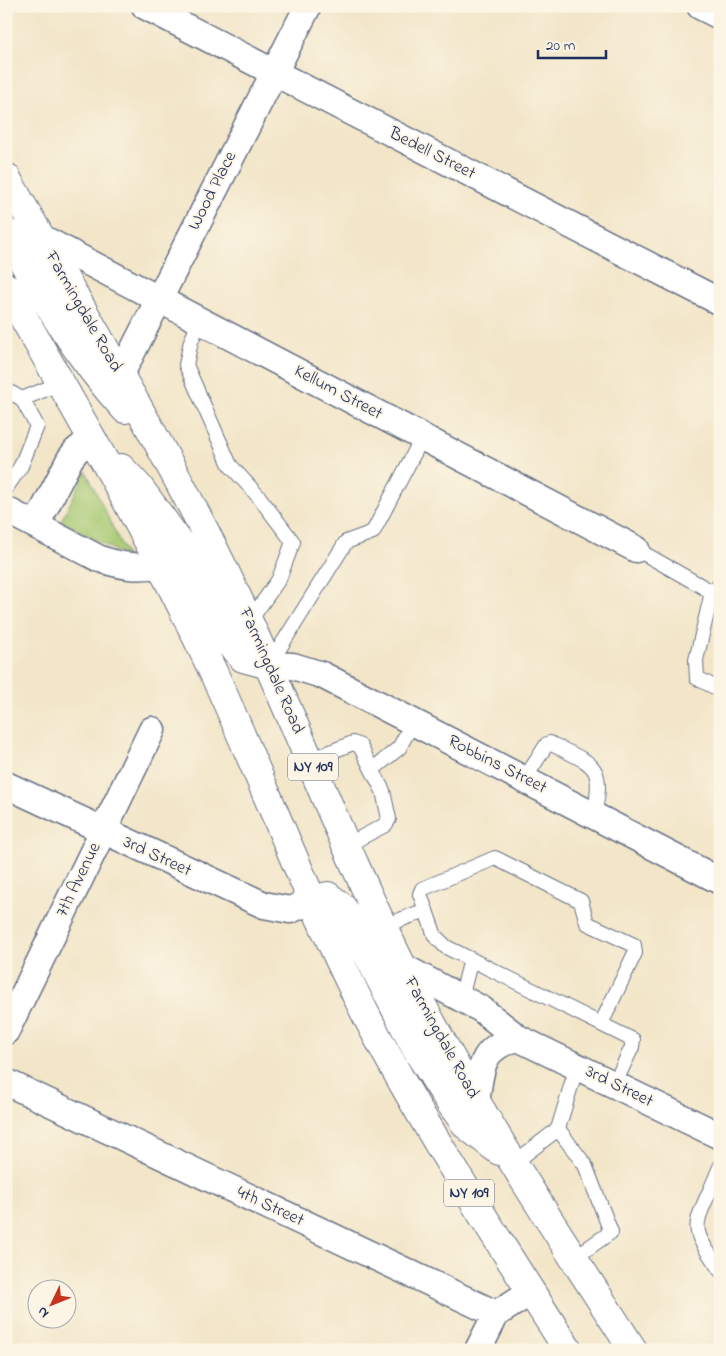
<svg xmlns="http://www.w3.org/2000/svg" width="726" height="1356" font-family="'Indie Flower',sans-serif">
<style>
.green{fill:#a6c871;stroke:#607c68}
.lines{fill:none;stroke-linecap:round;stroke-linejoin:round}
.lane-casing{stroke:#666f83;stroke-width:16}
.street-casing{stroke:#666f83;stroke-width:29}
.primary-casing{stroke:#666f83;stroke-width:30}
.lane{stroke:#fff;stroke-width:14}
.street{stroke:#fff;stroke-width:26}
.primary{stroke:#fff;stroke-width:28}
.labels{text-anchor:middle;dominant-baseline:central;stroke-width:4;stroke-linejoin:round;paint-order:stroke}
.shield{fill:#fcf5e5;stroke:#5e6a86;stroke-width:1}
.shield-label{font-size:16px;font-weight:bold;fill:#1b2f5e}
.street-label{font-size:18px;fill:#1b2f5e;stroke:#fcf5e5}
</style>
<rect width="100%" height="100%" fill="#fcf5e5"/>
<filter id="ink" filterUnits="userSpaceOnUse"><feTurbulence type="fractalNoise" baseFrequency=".02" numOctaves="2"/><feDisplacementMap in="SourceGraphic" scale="10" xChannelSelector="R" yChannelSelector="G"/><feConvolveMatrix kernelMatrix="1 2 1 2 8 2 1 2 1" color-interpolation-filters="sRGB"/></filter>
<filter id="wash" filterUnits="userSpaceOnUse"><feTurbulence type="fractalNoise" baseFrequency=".0096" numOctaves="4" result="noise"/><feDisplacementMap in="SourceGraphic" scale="20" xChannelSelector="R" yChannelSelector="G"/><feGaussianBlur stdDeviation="1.12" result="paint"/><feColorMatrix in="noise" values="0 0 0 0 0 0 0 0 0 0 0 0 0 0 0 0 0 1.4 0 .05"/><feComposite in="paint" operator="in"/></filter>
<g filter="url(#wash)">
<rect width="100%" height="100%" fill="#f2e5c8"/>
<path class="green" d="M86,471L127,557L61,521Z"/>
</g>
<g filter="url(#ink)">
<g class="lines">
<g class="lane-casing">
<path id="lane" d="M200,321L191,341L186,365L230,465L259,497L293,542L279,579L249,622
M6,390L22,399L37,426L21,466L6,488
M22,399L61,383
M636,549L712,592L720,585
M712,592L696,660L697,678L720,690
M269,665L346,542L373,532L422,438
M310,760L353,743L360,746L383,791L389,819L385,825L347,845
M372,770L399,748L413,722
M524,780L547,744L550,743C594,766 605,762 594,816
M384,926L426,910
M461,998L471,959
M601,1024L635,953L634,945L587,923L581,901L495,858L422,889L420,894L435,936L446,947L633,1040L632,1047L614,1085
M558,1129L577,1066
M514,1163L558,1129L585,1165L611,1232L574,1258
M712,1186C691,1232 692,1228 720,1270
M719,1189L712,1186L720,1167"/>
</g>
<g class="street-casing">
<path id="street" d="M145,6L720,302
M700,6L720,16
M40,237L636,549
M120,376L308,6
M6,510L100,559C121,566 139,569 160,564
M36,525L70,459L76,451L92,438
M269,665L293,666L322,675L720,881
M6,785L264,905L290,910L311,901
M403,967L481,1009L518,1038L720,1136
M6,1031L152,730
M6,1082L496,1314
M476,1103C481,1068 480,1047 518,1038
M496,1314L531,1292
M478,1350L496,1314"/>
</g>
<g class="primary-casing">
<path id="primary" d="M6,177C77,301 151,424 215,551C284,689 336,834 405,972C471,1103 553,1226 633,1350
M6,232C42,295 76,356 125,409
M6,287C79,415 153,542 215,676C267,790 311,907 368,1019C427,1133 499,1241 568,1350
M121,468L139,487L182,546L229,643L243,658L269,665
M311,901L328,896L342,907L348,916L416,1049L451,1104L467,1126L499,1151"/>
</g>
<use href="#lane" class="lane"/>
<use href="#street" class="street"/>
<use href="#primary" class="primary"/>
</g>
</g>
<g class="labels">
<g class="shield">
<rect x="288" y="753.5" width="50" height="27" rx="4"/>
<rect x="444" y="1179.5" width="50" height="27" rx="4"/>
</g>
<g class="shield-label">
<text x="313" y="767">NY 109</text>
<text x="469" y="1193">NY 109</text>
</g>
<g class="street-label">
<text transform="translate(432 154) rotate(27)">Bedell Street</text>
<text transform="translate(213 191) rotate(-63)">Wood Place</text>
<text transform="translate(83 312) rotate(60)">Farmingdale Road</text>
<text transform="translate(338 393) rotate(28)">Kellum Street</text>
<text transform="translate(271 671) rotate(66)">Farmingdale Road</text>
<text transform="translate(497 765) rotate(27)">Robbins Street</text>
<text transform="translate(157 857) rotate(25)">3rd Street</text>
<text transform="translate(79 880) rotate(-64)">7th Avenue</text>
<text transform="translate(441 1038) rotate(61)">Farmingdale Road</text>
<text transform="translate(619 1087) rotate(26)">3rd Street</text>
<text transform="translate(270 1207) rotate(25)">4th Street</text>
</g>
</g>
<rect width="726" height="1356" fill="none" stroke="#fcf5e5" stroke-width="25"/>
<g transform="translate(52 1304) rotate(227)"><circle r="24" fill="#fcf5e5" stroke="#a2a6af"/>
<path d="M0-4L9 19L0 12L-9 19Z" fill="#c8321e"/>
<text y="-8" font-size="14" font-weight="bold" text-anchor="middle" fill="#1b2f5e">N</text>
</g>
<path d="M538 50v8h68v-8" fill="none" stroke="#1b2f5e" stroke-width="2.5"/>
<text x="546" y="50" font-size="15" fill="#1b2f5e" stroke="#fcf5e5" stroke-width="4" paint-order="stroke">20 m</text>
</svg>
